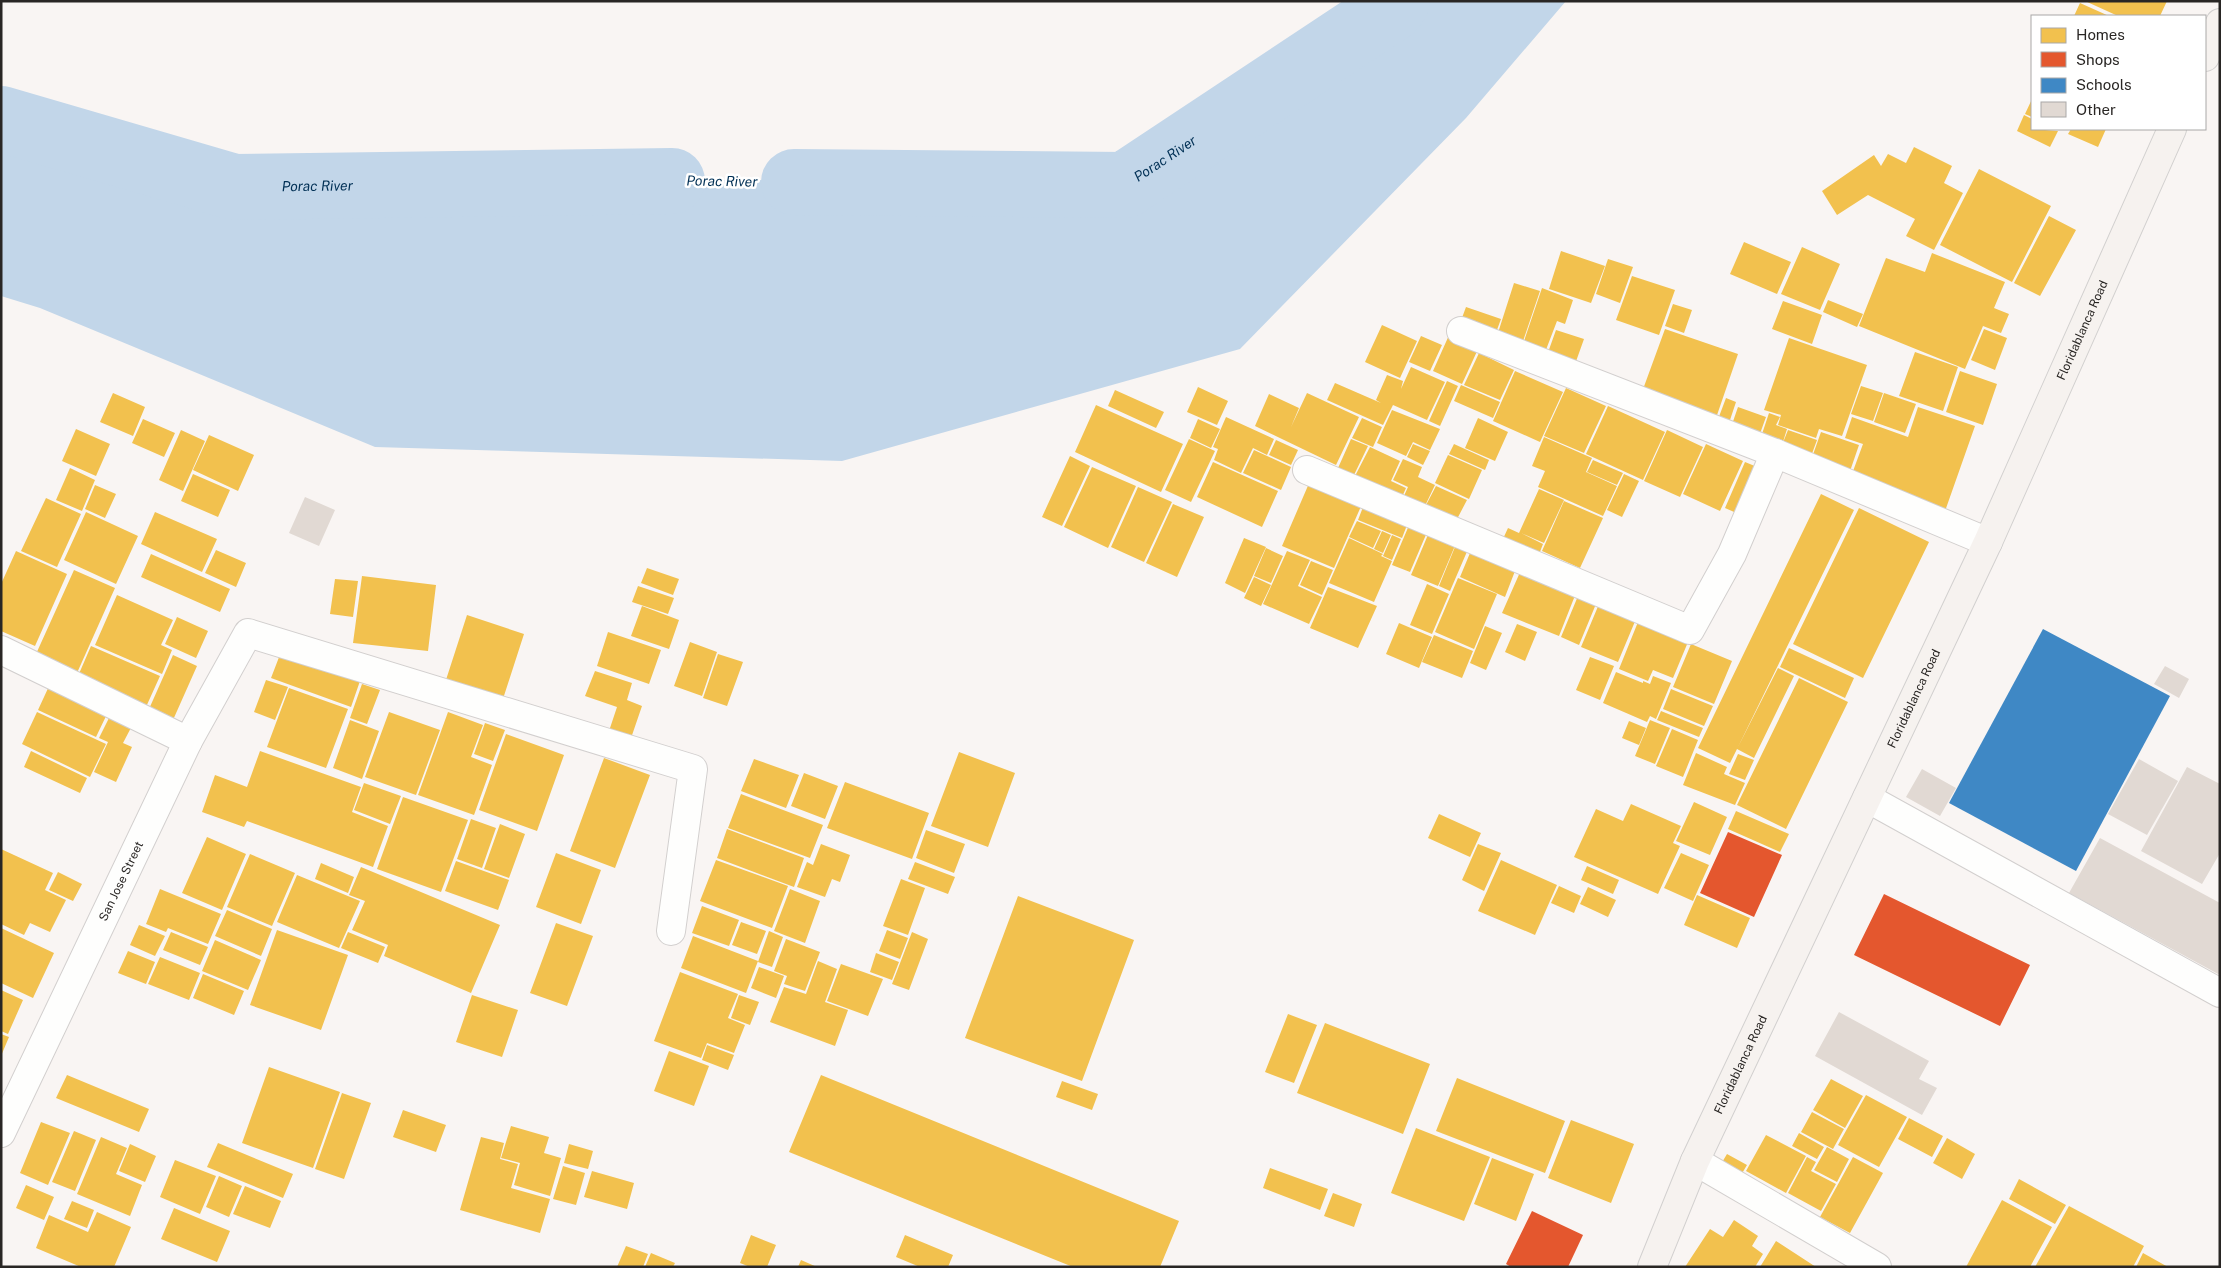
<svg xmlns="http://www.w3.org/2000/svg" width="2221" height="1268" font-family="'Public Sans',sans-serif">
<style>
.water{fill:#c2d6e9}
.homes{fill:#f2c14e}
.shops{fill:#e4572e}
.schools{fill:#3f88c5}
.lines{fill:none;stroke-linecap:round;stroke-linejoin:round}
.river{stroke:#c2d6e9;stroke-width:66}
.building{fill:#e1d9d3}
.minor-casing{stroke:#d2cfce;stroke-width:30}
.primary-casing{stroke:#d2d0cf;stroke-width:30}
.minor{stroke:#fefefd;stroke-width:28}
.primary{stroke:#f6f2ef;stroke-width:28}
.labels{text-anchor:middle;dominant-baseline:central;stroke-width:5;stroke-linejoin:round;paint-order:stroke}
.street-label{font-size:12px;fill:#292624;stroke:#fff}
.water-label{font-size:14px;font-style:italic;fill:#013055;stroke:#fff}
</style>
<rect width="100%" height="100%" fill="#f9f5f3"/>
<path class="water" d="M1372,1H1566L1466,118L1240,349L842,461L375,447L40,308L1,296V139L325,207L593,180H799L1068,189L1224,134Z"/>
<path class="homes" d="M2085,1H2167L2160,16H2118Z
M2080,3L2109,16H2074Z
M2032,99V117L2025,114Z
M2024,115L2032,119V129L2058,131L2050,147L2017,131Z
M2071,129H2106L2098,147L2068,134Z
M1914,147L1952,166L1944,183L1963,193L1934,250L1906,236L1915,219L1868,195L1837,215L1822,191L1874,155L1881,166L1888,154L1906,163Z
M1979,169L2051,206L2012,282L1940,245Z
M2049,216L2076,230L2040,296L2014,283Z
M1744,242L1791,262L1777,294L1730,274Z
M1802,247L1840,264L1820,310L1781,294Z
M1561,251L1605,266L1591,303L1549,289Z
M1932,253L2005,282L1994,308L2009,314L2001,333L1983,326L1965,369L1859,326L1886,258L1925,272Z
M1608,259L1633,267L1620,303L1596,294Z
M1632,276L1675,290L1659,335L1616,320Z
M1514,283L1540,291L1521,347L1496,339Z
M1542,288L1573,300L1565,324L1557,321L1544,355L1522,347Z
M1828,300L1863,314L1857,327L1823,312Z
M1783,301L1822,315L1812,344L1772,329Z
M1673,304L1692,310L1684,333L1665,326Z
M1466,307L1501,319L1494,338L1459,326Z
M1382,325L1417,341L1400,378L1365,362Z
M1665,329L1738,354L1716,418L1642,392Z
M1984,329L2007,338L1995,370L1971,360Z
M1556,330L1584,339L1574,367L1546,358Z
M1450,333L1479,347L1462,384L1433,371Z
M1421,336L1442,345L1430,371L1409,362Z
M1789,338L1867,365L1842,436L1819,429L1816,438L1778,425L1781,415L1764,410Z
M1915,352L1958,367L1943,411L1899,396Z
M1479,353L1514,370L1500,400L1464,385Z
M1411,367L1445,382L1427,420L1393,405L1383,425L1327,400L1335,383L1381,403L1376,400L1387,375L1403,381L1401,389Z
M1515,371L1563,392L1540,442L1493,421Z
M1960,371L1997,384L1983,425L1946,412Z
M1447,381L1458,386L1440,426L1429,421Z
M1461,385L1500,402L1493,418L1454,401Z
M1861,386L1883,393L1873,421L1851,414Z
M1198,387L1228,401L1217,425L1187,412Z
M1566,388L1606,406L1584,453L1544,436Z
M1115,390L1164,412L1156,428L1108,406Z
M113,393L145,407L133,436L100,422Z
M1307,393L1359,417L1336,465L1255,426L1269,394L1299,408L1291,427Z
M1884,393L1916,404L1905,433L1874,422Z
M1726,398L1736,402L1728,426L1717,422Z
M1096,405L1183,444L1161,492L1075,452Z
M1608,406L1665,432L1643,480L1586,454Z
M1738,407L1766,417L1757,442L1729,433Z
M1918,407L1975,426L1944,514L1849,482L1863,444L1845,438L1852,417L1908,437Z
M1392,410L1440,429L1430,450L1413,442L1406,456L1377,443Z
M1769,413L1780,417L1776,425L1787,429L1782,445L1788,430L1817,440L1810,459L1759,443Z
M1226,417L1274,439L1267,455L1253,448L1241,473L1214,460L1218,449L1213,447Z
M1362,418L1382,427L1373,447L1352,438Z
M1478,418L1508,432L1495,461L1465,448Z
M143,419L175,433L164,457L132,443Z
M1198,419L1220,429L1211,448L1190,438Z
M76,429L110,444L96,476L62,461Z
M181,430L205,441L183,491L159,480Z
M1667,430L1703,447L1680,497L1644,481Z
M1821,432L1859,445L1848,477L1810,463Z
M209,435L254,455L238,491L193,470Z
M1544,437L1592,458L1586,472L1617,486L1603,516L1538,487L1545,471L1532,466Z
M1189,439L1215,451L1191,502L1165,490Z
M1351,439L1368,446L1354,475L1338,468Z
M1276,440L1298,450L1291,465L1269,455Z
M1413,444L1430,451L1423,465L1407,457Z
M1454,444L1489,460L1485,470L1449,454Z
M1706,444L1743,461L1720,511L1683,494Z
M1370,447L1400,461L1391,481L1406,488L1402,497L1355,476Z
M1254,450L1291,467L1281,490L1243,473Z
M1448,455L1482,470L1469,499L1435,483Z
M1070,456L1090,466L1062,526L1042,517Z
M1403,459L1422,467L1418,477L1435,485L1424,508L1403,498L1408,487L1393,480Z
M1593,460L1623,473L1617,485L1587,472Z
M1213,462L1278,491L1262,527L1197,497Z
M1745,462L1762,469L1741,515L1725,508Z
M1092,467L1136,486L1108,548L1064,527Z
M70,468L95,480L82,511L56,500Z
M193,474L230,490L218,517L181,501Z
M1624,474L1639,481L1622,517L1607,510Z
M1310,481L1362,504L1334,568L1282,546Z
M95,485L116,494L105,518L85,509Z
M1436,486L1467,500L1456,521L1425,507Z
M1138,487L1172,502L1144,562L1111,547Z
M1539,489L1564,500L1544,543L1521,533L1543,544L1538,557L1502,541L1508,528L1519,533Z
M1821,494L1854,510L1738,747L1778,668L1794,676L1754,758L1737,749L1730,763L1698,748Z
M46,498L81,514L57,567L21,551Z
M1564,501L1603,518L1580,568L1542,551Z
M1365,502L1409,520L1402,538L1358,520Z
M1173,504L1204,517L1177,577L1146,563Z
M1859,508L1929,542L1863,678L1793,644Z
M86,512L138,536L116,584L64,560Z
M155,512L217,539L202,572L141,544Z
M1357,521L1381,531L1373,548L1349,537Z
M1410,523L1428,530L1410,572L1392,565Z
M1430,530L1457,541L1438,586L1411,575Z
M1382,531L1391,535L1383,553L1374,549Z
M1392,535L1401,539L1392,560L1383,556Z
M1244,538L1266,547L1245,593L1225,583Z
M1349,538L1383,554L1381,556L1392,561L1374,602L1329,583Z
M1457,542L1469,547L1450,591L1439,586Z
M1266,548L1283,556L1271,583L1254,576Z
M216,550L246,563L236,587L205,573Z
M16,551L67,574L35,646L1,631V584Z
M1287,551L1310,560L1298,586L1322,597L1309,624L1263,604Z
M1470,553L1515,571L1505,597L1460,577Z
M151,554L230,589L220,612L141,577Z
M1311,561L1333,570L1322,595L1300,585Z
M647,568L679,579L673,595L641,583Z
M74,570L115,588L77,673L36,654Z
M1521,570L1576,593L1559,636L1502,613Z
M362,576L436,585L428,651L353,643Z
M1254,577L1271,585L1261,606L1244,598Z
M1458,578L1497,594L1474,649L1435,632Z
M335,579L358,581L353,617L330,614Z
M1427,584L1449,594L1432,634L1410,625Z
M638,586L674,598L668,614L632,602Z
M1328,587L1377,606L1358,648L1310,628Z
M117,595L173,620L161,645L172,650L162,674L95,645Z
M1578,596L1596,604L1579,645L1561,637Z
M1599,604L1636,619L1618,662L1581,647Z
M642,606L679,620L669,649L631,636Z
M467,615L524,634L501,705L444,686Z
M177,617L208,631L196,658L165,644Z
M1638,622L1688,642L1673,678L1653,670L1648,681L1619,669Z
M1399,623L1432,637L1419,668L1386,654Z
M1517,624L1537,632L1525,661L1505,652Z
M1485,626L1502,633L1486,670L1470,663Z
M608,632L661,650L649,684L597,666Z
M1434,635L1473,651L1462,678L1422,662Z
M690,642L717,652L702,696L674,686Z
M1691,644L1732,661L1714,704L1673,687Z
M91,646L160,676L146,707L78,676Z
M1789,648L1854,678L1845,698L1780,667Z
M281,652L360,681L351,707L271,678Z
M718,654L743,662L727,706L703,698Z
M173,655L197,666L173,720L149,709Z
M1590,657L1614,666L1600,700L1576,690Z
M595,671L632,683L627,700L642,706L629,744L607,737L617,707L585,696Z
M1616,672L1643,683V681L1650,684L1653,676L1671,683L1656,719L1650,716L1647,722L1603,703Z
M1799,678L1848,702L1786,829L1737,805Z
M266,680L288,687L275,720L254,712Z
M50,684L108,712L96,737L38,710Z
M362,684L380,690L367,724L350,718Z
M289,688L348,709L326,768L267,747Z
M1671,689L1713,706L1704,726L1663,709Z
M1661,711L1703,728L1699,737L1657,720Z
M37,712L106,744L90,777L22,744Z
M112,712L134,722L123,743L132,747L116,782L94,772L108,742L99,738Z
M389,712L440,730L416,795L365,777Z
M448,712L483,725L471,757L492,765L474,815L418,795Z
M350,720L379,731L362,779L333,768Z
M1650,720L1670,728L1655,764L1635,756Z
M1629,721L1646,728L1639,745L1622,738Z
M485,723L505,730L493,761L474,754Z
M1672,729L1698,740L1683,777L1656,766Z
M506,734L564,755L537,831L479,810Z
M31,751L87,778L80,793L24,767Z
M260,751L361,787L352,812L388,826L373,867L247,821L244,827L202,812L215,775L247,787Z
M959,752L1015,773L988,847L931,826Z
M1696,753L1727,767L1724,774L1745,783L1735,805L1683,785Z
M1738,754L1754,760L1745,780L1729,774Z
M604,758L650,775L615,868L570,851Z
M754,759L799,775L786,808L741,791Z
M804,773L838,786L825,819L791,806Z
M845,782L929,813L912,859L827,828Z
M364,783L401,796L390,824L354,810Z
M741,794L823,825L810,858L728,828Z
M403,797L468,820L441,892L377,869Z
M1694,802L1727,817L1710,855L1676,841Z
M1631,804L1681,826L1673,843L1680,846L1658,894L1574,857L1596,809L1623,821Z
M1736,811L1789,834L1780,852L1728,829Z
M1439,814L1481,833L1470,857L1428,838Z
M471,819L496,828L482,868L457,859Z
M500,824L525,834L509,878L484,869Z
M727,829L804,858L794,887L717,858Z
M926,830L965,844L954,873L916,858Z
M207,837L246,854L222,910L182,893Z
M821,844L850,855L840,882L832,879L825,897L797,887L807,862L813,865Z
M1478,844L1501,853L1484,891L1462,880Z
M1,849L53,873L45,890L66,900L50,932L30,923L24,935L1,924Z
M556,853L601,870L581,924L536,907Z
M1681,853L1709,865L1693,901L1664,888Z
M250,854L295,873L272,926L227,907Z
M716,860L788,886L772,928L700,901Z
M1501,860L1557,885L1535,935L1478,911Z
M456,861L509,880L498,910L445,891Z
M915,862L955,877L948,894L908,879Z
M321,863L354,877L348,893L315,879Z
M1587,866L1619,880L1613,894L1581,880Z
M361,867L500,925L471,993L384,956L388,945L352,930L365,901L349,895Z
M58,872L82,884L73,901L49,890Z
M297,875L360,901L339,948L277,922Z
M901,879L925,888L908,935L883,926Z
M1559,886L1581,896L1574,913L1551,903Z
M1588,887L1616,900L1608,917L1580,904Z
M160,889L221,914L208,944L168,928L166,932L146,924Z
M790,889L820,901L805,943L774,931Z
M1697,895L1750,918L1737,948L1684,925Z
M1018,896L1134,940L1082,1081L965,1038Z
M702,906L739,920L729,946L692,933Z
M227,910L272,929L261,956L215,936Z
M741,922L766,931L757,954L732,945Z
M556,923L593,936L567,1006L530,993Z
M139,925L165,936L155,956L130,945Z
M1,928L54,953L33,998L1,983Z
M277,930L348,955L321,1030L250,1005Z
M887,930L908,938L900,959L879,951Z
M769,931L783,937L772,967L758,962Z
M171,932L208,947L200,965L163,950Z
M348,932L385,947L378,963L341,948Z
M912,932L928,939L909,990L892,984Z
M693,936L758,961L746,993L681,968Z
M786,939L820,952L805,991L784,984L787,976L774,971Z
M215,940L261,960L248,990L202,971Z
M128,951L155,962L146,984L118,973Z
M876,953L899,962L892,980L870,972Z
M160,957L200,973L189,1000L148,984Z
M818,961L837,969L825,1002L848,1010L835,1046L770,1022L784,987L806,994Z
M841,964L883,979L868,1016L827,1001Z
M759,967L784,976L776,998L751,988Z
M680,972L738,994L728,1018L745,1025L734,1053L707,1043L701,1058L654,1041Z
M203,974L244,991L234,1015L193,998Z
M1,990L23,1000L8,1034L1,1031Z
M472,995L518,1010L502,1057L456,1042Z
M739,995L759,1002L750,1025L731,1018Z
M1288,1014L1317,1025L1294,1083L1265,1072Z
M1325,1023L1430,1064L1403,1134L1297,1093Z
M1,1034L9,1037L1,1056Z
M707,1045L734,1055L728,1070L702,1060Z
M669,1051L709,1066L694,1106L654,1091Z
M269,1067L340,1092L313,1168L242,1143Z
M67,1075L149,1109L139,1132L56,1098Z
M821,1075L1179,1221L1160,1267H1073L789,1152Z
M1457,1078L1565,1121L1545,1173L1436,1131Z
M1831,1079L1863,1096L1845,1128L1813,1110Z
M1062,1081L1098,1094L1092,1110L1056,1097Z
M342,1093L371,1103L344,1179L315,1169Z
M1866,1095L1907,1117L1879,1167L1838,1145Z
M403,1110L446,1125L436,1152L393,1137Z
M1812,1112L1844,1129L1833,1149L1801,1132Z
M1909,1118L1943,1136L1932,1157L1898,1139Z
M1571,1120L1634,1144L1611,1203L1548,1178Z
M41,1122L70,1133L48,1185L20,1173Z
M511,1126L549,1137L544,1153L561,1158L550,1196L514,1185L520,1163L501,1158Z
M1416,1128L1490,1157L1464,1221L1391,1193Z
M74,1131L96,1140L75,1191L52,1182Z
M1799,1133L1824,1147L1817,1159L1792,1146Z
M1766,1135L1806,1156L1786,1193L1746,1171Z
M101,1137L127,1148L116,1174L142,1185L130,1216L77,1194Z
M481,1137L504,1143L500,1159L518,1164L511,1188L550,1199L540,1233L460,1210Z
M1947,1138L1975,1154L1962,1179L1933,1163Z
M218,1143L293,1174L283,1198L207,1167Z
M130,1144L156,1156L145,1182L119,1171Z
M569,1144L593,1151L588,1169L564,1163Z
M1827,1147L1849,1159L1837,1182L1814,1170Z
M1727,1154L1747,1165L1741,1175L1721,1164Z
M1807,1157L1816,1162L1811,1171L1836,1184L1821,1211L1788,1193Z
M1853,1157L1883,1173L1850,1233L1820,1217Z
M1492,1158L1534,1174L1516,1221L1474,1204Z
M175,1160L216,1176L200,1214L160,1197Z
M563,1166L585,1173L576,1205L553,1199Z
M1270,1168L1328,1189L1320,1210L1263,1188Z
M592,1171L634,1183L627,1209L584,1197Z
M219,1176L242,1186L229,1217L206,1207Z
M2019,1179L2066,1205L2055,1224L2009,1199Z
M26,1185L54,1197L44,1220L16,1208Z
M245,1186L281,1201L270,1228L233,1214Z
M1333,1193L1362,1204L1354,1227L1324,1216Z
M2002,1200L2052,1227L2030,1267H1966Z
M72,1201L94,1210L87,1228L64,1219Z
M2069,1206L2144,1246L2133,1267H2035Z
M174,1208L230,1231L217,1262L161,1239Z
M97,1212L131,1227L114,1267H81L36,1248L49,1215L88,1232Z
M1734,1220L1758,1236L1752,1246L1763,1254L1755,1267H1685L1710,1229L1723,1237Z
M751,1235L776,1245L767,1267H750L740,1263Z
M905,1235L953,1255L948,1267H920L896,1257Z
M1776,1241L1816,1267H1760Z
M626,1246L648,1254L643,1267H617Z
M651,1253L675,1263L673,1267H645Z
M2143,1253L2168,1267H2136Z
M801,1260L817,1267H798Z"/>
<path class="shops" d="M1728,832L1782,855L1754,917L1700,893Z
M1884,894L2030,965L2000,1026L1854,955Z
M1532,1211L1583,1235L1568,1267H1511L1506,1264Z"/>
<path class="schools" d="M2043,629L2170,696L2076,871L1949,803Z"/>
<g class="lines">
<g class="river">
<path id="s1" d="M1,119L234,187L672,181"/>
<path id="s2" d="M794,182L1125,185L1392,8L1397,1"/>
</g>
</g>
<path class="building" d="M305,497L335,510L319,546L289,533Z
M2165,666L2189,679L2179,698L2154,684Z
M2139,759L2178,781L2147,835L2108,814Z
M2187,767L2220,784V853L2202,884L2141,851Z
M1922,769L1956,788L1940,816L1906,797Z
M2100,838L2220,903V975L2069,893Z
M1839,1012L1929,1061L1919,1079L1937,1088L1922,1115L1815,1056Z"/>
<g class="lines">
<g class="minor-casing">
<g id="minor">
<path d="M1461,331L1775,453L1988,542"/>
<path d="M1307,470L1690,630L1732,554L1775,453"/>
<path d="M1,650L188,741"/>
<path d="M1867,798L2220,993"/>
<path id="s3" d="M1,1133L188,741L248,633L693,769L671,931"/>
<path d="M1695,1161L1877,1267"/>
</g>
</g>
<g class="primary-casing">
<g id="primary">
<path d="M2205,57L2220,23"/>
<path id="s4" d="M1652,1267L1695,1161L1988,542L2172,129"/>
</g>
</g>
<use href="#minor" class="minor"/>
<use href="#primary" class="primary"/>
</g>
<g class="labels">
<g class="street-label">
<text stroke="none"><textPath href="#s4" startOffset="1031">Floridablanca Road</textPath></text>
<text stroke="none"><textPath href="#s4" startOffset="626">Floridablanca Road</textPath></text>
<text stroke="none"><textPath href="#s3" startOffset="279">San Jose Street</textPath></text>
<text stroke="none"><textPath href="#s4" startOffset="221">Floridablanca Road</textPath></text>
</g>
<g class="water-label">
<text stroke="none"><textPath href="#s2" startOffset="379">Porac River</textPath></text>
<text transform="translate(722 181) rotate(1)">Porac River</text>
<text stroke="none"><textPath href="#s1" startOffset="326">Porac River</textPath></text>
</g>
</g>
<rect width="2221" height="1268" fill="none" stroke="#292624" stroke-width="5"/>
<rect x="2031" y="15" width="175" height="115" fill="#ffffff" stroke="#a9a8a7"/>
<rect x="2041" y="28" width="25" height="15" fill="#f2c14e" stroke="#a9a8a7"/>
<text x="2076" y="40" font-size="15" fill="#292624">Homes</text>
<rect x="2041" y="52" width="25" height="15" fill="#e4572e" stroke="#a9a8a7"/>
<text x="2076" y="65" font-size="15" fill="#292624">Shops</text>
<rect x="2041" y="78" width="25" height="15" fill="#3f88c5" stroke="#a9a8a7"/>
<text x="2076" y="90" font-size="15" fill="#292624">Schools</text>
<rect x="2041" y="102" width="25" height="15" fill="#e1d9d3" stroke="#a9a8a7"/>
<text x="2076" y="115" font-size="15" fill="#292624">Other</text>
</svg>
